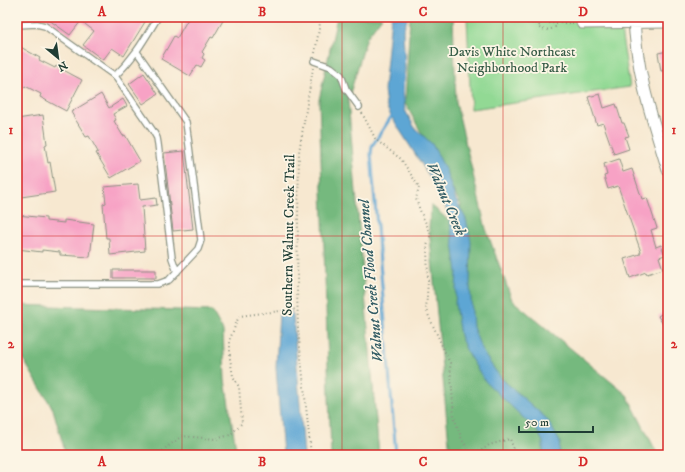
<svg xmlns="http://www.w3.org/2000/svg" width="685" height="472" font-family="'IM FELL DW Pica',serif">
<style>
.green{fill:#92d994;stroke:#588b64}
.forest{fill:#75b97e;stroke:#4a7b59}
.water{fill:#5da6d4;stroke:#3e7284}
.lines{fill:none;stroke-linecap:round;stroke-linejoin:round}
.stream{stroke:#5da6d4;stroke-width:3}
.building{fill:#f7a2c5}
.lane-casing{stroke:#8b9282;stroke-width:8}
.street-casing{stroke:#8b9282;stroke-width:13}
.path{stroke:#8b9282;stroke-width:2;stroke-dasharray:1 3;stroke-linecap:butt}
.lane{stroke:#fff;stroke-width:5.5}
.street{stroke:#fff;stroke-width:11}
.grid{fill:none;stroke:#d62828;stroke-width:1;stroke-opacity:0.55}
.labels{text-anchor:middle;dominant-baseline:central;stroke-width:3.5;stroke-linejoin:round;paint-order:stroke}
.park-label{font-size:14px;fill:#365c47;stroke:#fcf5e5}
.street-label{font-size:14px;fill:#1f3d34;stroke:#fcf5e5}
.water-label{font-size:15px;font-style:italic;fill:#325c64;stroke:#fcf5e5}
.neatline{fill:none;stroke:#d62828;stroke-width:1.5}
.grid-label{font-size:13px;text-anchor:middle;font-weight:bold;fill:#d62828}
</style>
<rect width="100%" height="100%" fill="#fcf5e5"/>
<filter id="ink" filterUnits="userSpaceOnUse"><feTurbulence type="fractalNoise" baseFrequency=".025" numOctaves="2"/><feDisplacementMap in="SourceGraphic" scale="8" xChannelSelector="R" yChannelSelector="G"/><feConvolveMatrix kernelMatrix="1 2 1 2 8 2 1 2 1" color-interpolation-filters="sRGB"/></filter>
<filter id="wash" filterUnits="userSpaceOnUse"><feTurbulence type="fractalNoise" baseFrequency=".012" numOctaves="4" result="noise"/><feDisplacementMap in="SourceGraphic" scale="16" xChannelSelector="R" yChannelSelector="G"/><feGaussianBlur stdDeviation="0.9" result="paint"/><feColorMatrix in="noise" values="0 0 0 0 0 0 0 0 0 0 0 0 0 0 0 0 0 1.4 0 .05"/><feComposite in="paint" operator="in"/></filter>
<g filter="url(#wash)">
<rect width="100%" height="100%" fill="#f7e8d0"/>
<path class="green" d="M467,17H621L622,37L630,87L471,109Z"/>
<path class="forest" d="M337,17H382L367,37L348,100L379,455H331L319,100Z
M410,17H453L456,103L486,229L512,300L627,395L658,455H450L429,227L431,205L456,227L461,205L405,103Z
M17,305L212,311L223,331L225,380L237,455H66L53,409L17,349Z"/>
<path class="water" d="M391,17H408L403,30L405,69L403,88L405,110L415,128L432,144L438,155L446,171L456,200L466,219L471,241L470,286L473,327L482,351L495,370L502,379L547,419L560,442L559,455H543V442L538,432L485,381L468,354L460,336L455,304L457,272L449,214L428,174L392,118L386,106L384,90Z
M290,310L293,315L304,455H283L276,368L279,313Z"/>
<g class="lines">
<path class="stream" d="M393,114L372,146L371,154L396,455"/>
</g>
<g id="blocks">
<path class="building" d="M45,17H148L124,56L112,48L103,60L83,45L94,31L81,21L70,35Z
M189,17H225L213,38L211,37L202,52L204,54L202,58L205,60L201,67L197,65L190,76L161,59L174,36L177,38Z
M17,45L40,58L39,60L55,68L56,66L82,80L66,111L40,97L41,94L25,86L24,88L17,84Z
M668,51V70L661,71L658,53Z
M144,73L158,94L143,104L129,84Z
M101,94L109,108L123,99L127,106L113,114L116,120L114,121L123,136L125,135L140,161L111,178L96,153L98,152L89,136L86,137L71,112Z
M600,94L604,108L616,104L622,123H624L629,136L625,137L629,149L614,154L603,123L597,125L588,97Z
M43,115L47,144L45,145L48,163L50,162L55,192L21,197L19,181H17V168H19L17,155V119Z
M184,151L193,229L173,231L164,153Z
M619,159L623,172L632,169L642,199L647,198L657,228L651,230L656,247L661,245L665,255L659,257L663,269L647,274L646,272L630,278L624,259L640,254V252H641L618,186L608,189L604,176L607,175L604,164Z
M138,184L140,200L156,198L157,205L142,207L145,251L110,255L109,238H106L103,204L106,203L104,187Z
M17,215L46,218V221L64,223V220L94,224L90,257L60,255V252L42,250V252L17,249Z
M113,270H156V278H113Z
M668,310V333L658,316Z"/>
</g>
</g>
<g filter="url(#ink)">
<use href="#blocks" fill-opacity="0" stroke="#8b9282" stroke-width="1"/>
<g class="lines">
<g class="lane-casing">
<path id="lane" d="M17,25L37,24L45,26L115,76L153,131L157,138L158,144L172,258L177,272
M314,61L331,67L341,75L346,89L359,107
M115,76C134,58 144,40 158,17
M17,284H158L169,280L198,249L201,240L186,122L137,52"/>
</g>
<g class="street-casing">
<path id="street" d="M634,17C636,72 652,118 668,170
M582,23L668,22"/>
</g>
<path class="path" d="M509,17V24
M522,17L528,23H541L538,27C543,31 551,30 555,27L553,23H573
M541,23H553
M315,53L321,17
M362,113L376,140L401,159L419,187L416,199L421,213L431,234L427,246L428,281L426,310L450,363L454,417L462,440L472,455
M143,455L159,453L182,436L216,439L230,435L242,423L239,387L233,376L230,359V339L239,316L297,309
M311,455L298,328L297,288L299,152L313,68
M475,455L489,445L510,439L516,455"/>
<use href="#lane" class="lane"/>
<use href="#street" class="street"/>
</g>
</g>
<path class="grid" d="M182,17V455M342,17V455M503,17V455M17,236H668"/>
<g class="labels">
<g class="park-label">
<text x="512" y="52">Davis White Northeast<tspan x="512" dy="16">Neighborhood Park</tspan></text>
</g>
<g class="street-label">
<text transform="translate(289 235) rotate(-89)">Southern Walnut Creek Trail</text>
</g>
<g class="water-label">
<text transform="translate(446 199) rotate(67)">Walnut Creek</text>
<text transform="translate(371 281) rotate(-95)">Walnut Creek Flood Channel</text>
</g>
</g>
<rect width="685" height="472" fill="none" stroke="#fcf5e5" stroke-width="44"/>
<g transform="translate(58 58) rotate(151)" stroke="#fcf5e5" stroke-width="3" paint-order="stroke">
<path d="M0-3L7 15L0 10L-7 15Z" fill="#1f3d34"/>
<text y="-6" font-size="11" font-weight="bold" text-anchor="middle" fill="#1f3d34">N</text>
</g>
<path d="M519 426v6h74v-6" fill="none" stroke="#1f3d34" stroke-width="2"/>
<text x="525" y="426" font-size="12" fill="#1f3d34" stroke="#fcf5e5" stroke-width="3" paint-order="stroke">50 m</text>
<rect x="22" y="22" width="641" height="428" class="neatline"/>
<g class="grid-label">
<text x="102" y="16">A</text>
<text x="262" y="16">B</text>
<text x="423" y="16">C</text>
<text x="583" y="16">D</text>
<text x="11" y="134">1</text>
<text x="674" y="134">1</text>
<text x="11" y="348">2</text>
<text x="674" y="348">2</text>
<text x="102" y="466">A</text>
<text x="262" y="466">B</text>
<text x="423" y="466">C</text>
<text x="583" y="466">D</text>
</g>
</svg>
